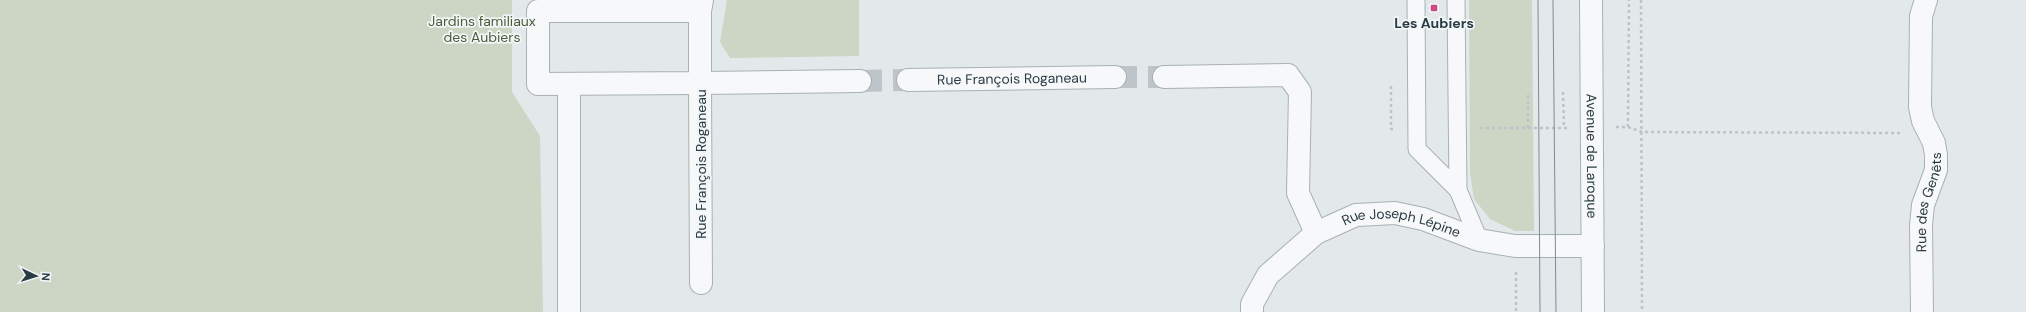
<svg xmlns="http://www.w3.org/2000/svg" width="2026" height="312" font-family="'DM Sans',sans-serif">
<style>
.green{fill:#cdd5c4}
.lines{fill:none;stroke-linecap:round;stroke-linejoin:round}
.minor-tunnel{stroke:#bec5c9;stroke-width:22;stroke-dasharray:22 11;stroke-linecap:butt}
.service-casing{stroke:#a8b1b5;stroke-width:19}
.minor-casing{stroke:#a8b1b5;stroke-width:24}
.tertiary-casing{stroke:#a8b1b5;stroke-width:24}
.path{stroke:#bdc3c6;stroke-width:2.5;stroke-dasharray:3 3;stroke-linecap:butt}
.service{stroke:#f6f8f9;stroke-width:17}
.minor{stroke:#f6f8f9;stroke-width:22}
.tertiary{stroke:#f6f8f9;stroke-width:22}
.tram{stroke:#7c8d94;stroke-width:1}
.poi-dot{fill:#cd4a86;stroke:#f2f6f8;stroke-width:1.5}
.labels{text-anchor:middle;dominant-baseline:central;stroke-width:3.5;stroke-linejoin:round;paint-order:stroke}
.park-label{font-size:14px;fill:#4b5e38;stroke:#f2f6f8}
.poi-label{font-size:14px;font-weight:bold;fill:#2b3b43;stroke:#f2f6f8}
.street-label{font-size:14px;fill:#2b3b43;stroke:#f2f6f8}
</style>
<rect width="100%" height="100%" fill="#e3e8eb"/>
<path class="green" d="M0,0H512V92L540,136L543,312H0Z
M727,0H859V56L730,58L720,42Z
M1469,0H1532L1534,231H1515L1490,219L1474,199L1470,173Z"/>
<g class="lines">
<path class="minor-tunnel" d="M1115,77H1164
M860,81L908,80"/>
<g class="service-casing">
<path id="service" d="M1416,0L1417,149L1458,190
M1456,0L1458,190L1479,240"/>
</g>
<g class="minor-casing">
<g id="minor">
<path d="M700,11H538V84L700,83V11L702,0"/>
<path d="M1164,77L1288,75L1300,92L1298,193L1316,233"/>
<path id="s1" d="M908,80L1115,77"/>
<path d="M701,283L700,83L860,81"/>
<path d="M569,312V84"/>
<path id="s2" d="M1252,312V304L1268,275L1316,233L1356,215L1395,213L1423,219L1479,240L1515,246H1593"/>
<path id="s3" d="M1922,312L1921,225L1923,205L1936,170V155L1934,143L1923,121L1920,107L1921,16L1926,0"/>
</g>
</g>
<g class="tertiary-casing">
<g id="tertiary">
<path id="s4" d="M1591,0L1593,312"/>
</g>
</g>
<path class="path" d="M1641,0L1642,312
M1391,86V129H1393
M1563,92L1564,128
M1616,127H1628L1642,132L1900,133
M1628,127L1629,0
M1480,128H1567
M1528,128V93
M1516,272V312"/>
<use href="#service" class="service"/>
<use href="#minor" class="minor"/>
<use href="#tertiary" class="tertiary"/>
<path class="tram" d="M1538,0L1540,312
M1553,0L1556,312"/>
</g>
<rect class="poi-dot" x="1430" y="4" width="8" height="8" rx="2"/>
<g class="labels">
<g class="park-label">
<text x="482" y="21">Jardins familiaux<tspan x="482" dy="16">des Aubiers</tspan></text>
</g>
<g class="poi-label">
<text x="1434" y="23">Les Aubiers</text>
</g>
<g class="street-label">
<text stroke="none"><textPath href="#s1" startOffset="104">Rue François Roganeau</textPath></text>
<text stroke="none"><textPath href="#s4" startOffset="156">Avenue de Laroque</textPath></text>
<text transform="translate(701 164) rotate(-90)">Rue François Roganeau</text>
<text stroke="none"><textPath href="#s3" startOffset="111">Rue des Genêts</textPath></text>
<text stroke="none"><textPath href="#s2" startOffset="195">Rue Joseph Lépine</textPath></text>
</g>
</g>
<g transform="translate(36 276) rotate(94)" stroke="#f2f6f8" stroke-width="3" paint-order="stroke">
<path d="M0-3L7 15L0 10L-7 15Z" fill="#2b3b43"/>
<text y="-6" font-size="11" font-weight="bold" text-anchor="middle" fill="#2b3b43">N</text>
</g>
</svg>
